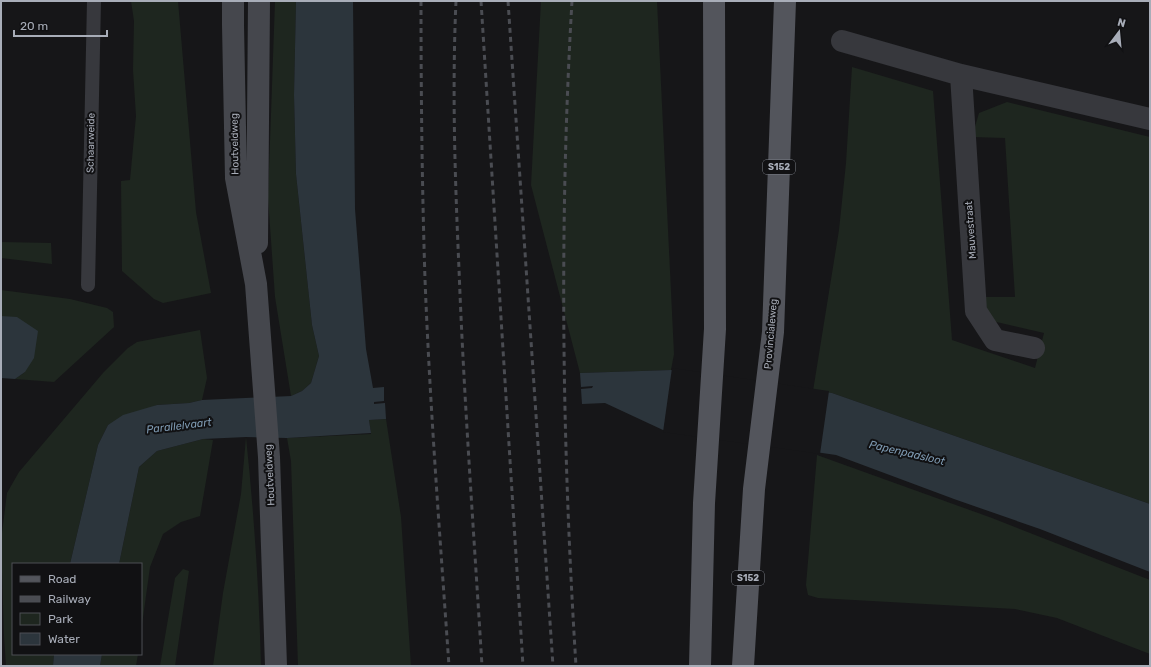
<svg xmlns="http://www.w3.org/2000/svg" width="1151" height="667" font-family="Rubik,sans-serif">
<style>
.green{fill:#1e261f}
.water{fill:#2c353c}
.pier{fill:#161618}
.lines{fill:none;stroke-linecap:round;stroke-linejoin:round}
.lane{stroke:#37383d;stroke-width:14}
.street{stroke:#37383d;stroke-width:22}
.secondary{stroke:#45474d;stroke-width:22}
.primary{stroke:#53555c;stroke-width:22}
.rail{stroke:#4a4c52;stroke-width:3;stroke-dasharray:5 4;stroke-linecap:butt}
.labels{text-anchor:middle;dominant-baseline:central;stroke-width:4;stroke-linejoin:round;paint-order:stroke}
.shield{fill:#111113;stroke:#7b7e86;stroke-width:1}
.shield-label{font-size:9px;font-weight:bold;fill:#a8adb8}
.street-label{font-size:10px;fill:#a8adb8;stroke:#111113}
.water-label{font-size:11px;font-style:italic;fill:#7f9bb3;stroke:#111113}
</style>
<rect width="100%" height="100%" fill="#161618"/>
<path class="green" d="M131,1H178L196,212L211,293L163,303L154,299L122,271L121,181L130,180L136,116L133,70L134,21Z
M275,1H296L294,95L296,174L312,325L319,356L311,383L302,391L291,396L275,297L268,198Z
M541,1H657L674,354L671,370L580,373L531,185Z
M852,67L933,91L952,340L1035,368L1044,333L988,320L985,297H1015L1005,138L972,137L979,113L1007,102L1150,137V504L832,393L813,391L839,230L846,163Z
M1,242L51,243L52,264L1,258Z
M1,290L70,299L107,308L113,312L114,327L54,382L15,379L25,372L1,316Z
M200,330L207,378L202,400L189,403L157,405L108,425L98,445L70,564H13V654H54L53,666H6L4,636L1,541L7,493L19,472L103,373L128,348L137,342Z
M386,419L401,517L411,666H298L291,461L287,438L371,434L369,420Z
M246,437C254,513 259,589 261,666H213L223,593L241,494Z
M203,439L213,440L200,516L181,522L163,534L150,567L141,632V564H119L139,467L157,451Z
M817,455L992,518L1150,580V654L1057,618L1015,609L818,598L808,595L806,585Z
M183,569L189,571L175,666H160L175,578Z
M102,654H138L136,666H100Z"/>
<path class="water" d="M296,1H353L355,209L366,349L373,388L384,387V401L374,402V404L385,403L386,419L369,420L371,433L287,438L246,437L203,439L157,451L139,467L119,564H70L98,445L108,425L123,415L157,405L189,403L202,400L291,396L302,391L311,383L319,356L312,325L296,174L294,95Z
M1,316L17,317L38,331L34,358L25,372L15,379L1,378Z
M671,370L832,393L1150,504V572L1040,529L954,499L836,455L663,430L605,403L582,404L581,389L592,388L593,386L581,387L580,373Z
M54,654H102L100,666H53Z"/>
<path class="pier" d="M672,368L829,391L820,454L663,432Z"/>
<g class="lines">
<path class="lane" d="M88,285L94,1"/>
<path class="street" d="M842,41L961,75L1150,119
M961,75L976,311L995,340L1034,348"/>
<path class="secondary" d="M233,1V25L236,178L256,284L269,457L276,666
M257,243L259,1"/>
<path class="primary" d="M700,666L704,503L715,329L714,1
M743,666L754,489L773,332L785,1"/>
<path class="rail" d="M421,1C421,94 422,186 425,279C430,408 440,537 449,666
M456,1C452,90 455,179 459,269C464,401 474,534 482,666
M481,1L523,666
M508,1L553,666
M572,1C559,223 562,444 576,666"/>
</g>
<g class="labels">
<g class="shield">
<rect x="763" y="160" width="32" height="14" rx="3"/>
<rect x="732" y="571" width="32" height="14" rx="3"/>
</g>
<g class="shield-label">
<text x="779" y="167">S152</text>
<text x="748" y="578">S152</text>
</g>
<g class="street-label">
<text transform="translate(91 143) rotate(-89)">Schaarweide</text>
<text transform="translate(235 144) rotate(-91)">Houtveldweg</text>
<text transform="translate(971 230) rotate(-94)">Mauvestraat</text>
<text transform="translate(771 334) rotate(-85)">Provincialeweg</text>
<text transform="translate(270 475) rotate(-93)">Houtveldweg</text>
</g>
<g class="water-label">
<text transform="translate(179 426) rotate(-7)">Parallelvaart</text>
<text transform="translate(907 453) rotate(13)">Papenpadsloot</text>
</g>
</g>
<rect width="1151" height="667" fill="none" stroke="#a8adb8" stroke-width="4"/>
<rect x="12" y="563" width="130" height="92" fill="#111113" stroke="#4d4f55"/>
<rect x="20" y="576" width="20" height="6" fill="#53555c" stroke="#4d4f55"/>
<text x="48" y="583" font-size="12" fill="#a8adb8">Road</text>
<rect x="20" y="596" width="20" height="6" fill="#4a4c52" stroke="#4d4f55"/>
<text x="48" y="603" font-size="12" fill="#a8adb8">Railway</text>
<rect x="20" y="613" width="20" height="12" fill="#1e261f" stroke="#4d4f55"/>
<text x="48" y="623" font-size="12" fill="#a8adb8">Park</text>
<rect x="20" y="633" width="20" height="12" fill="#2c353c" stroke="#4d4f55"/>
<text x="48" y="643" font-size="12" fill="#a8adb8">Water</text>
<g transform="translate(1119 32) rotate(16)" stroke="#111113" stroke-width="3" paint-order="stroke">
<path d="M0-3L7 15L0 10L-7 15Z" fill="#a8adb8"/>
<text y="-6" font-size="11" font-weight="bold" text-anchor="middle" fill="#a8adb8">N</text>
</g>
<path d="M14 30v6h93v-6" fill="none" stroke="#a8adb8" stroke-width="2"/>
<text x="20" y="30" font-size="12" fill="#a8adb8" stroke="#111113" stroke-width="3" paint-order="stroke">20 m</text>
</svg>
